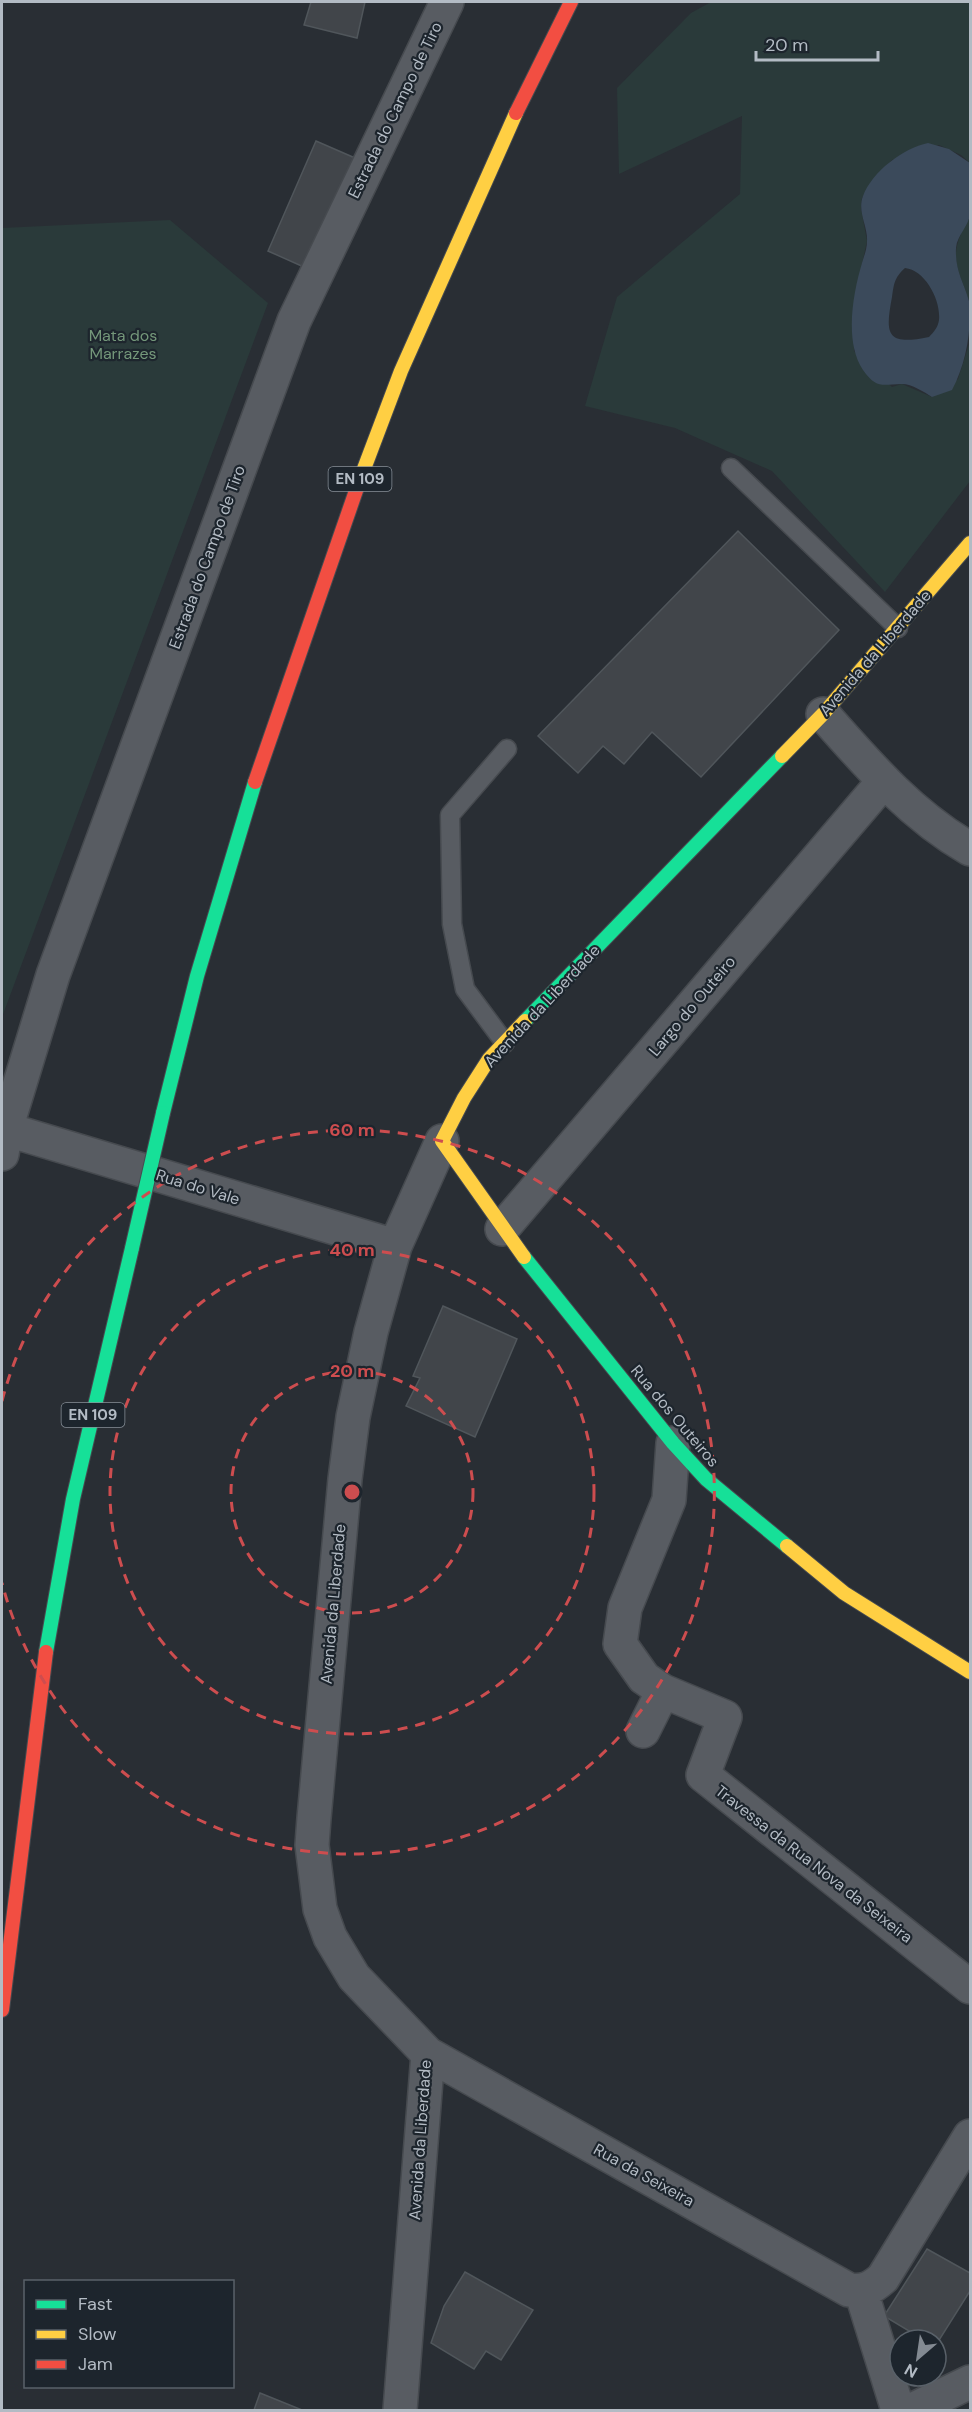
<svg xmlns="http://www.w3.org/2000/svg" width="972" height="2412" font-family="'DM Sans',sans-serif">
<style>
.green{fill:#2a3a3a}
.water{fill:#3b4a5b;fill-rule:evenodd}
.building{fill:#41454a;stroke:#50565b;stroke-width:1.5}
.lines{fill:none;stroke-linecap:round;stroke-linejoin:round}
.lane-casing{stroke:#464a4f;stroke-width:21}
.street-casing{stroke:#464a4f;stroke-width:36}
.fast-casing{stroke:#464a4f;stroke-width:16}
.slow-casing{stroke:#464a4f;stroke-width:16}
.jam-casing{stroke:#464a4f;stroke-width:16}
.lane{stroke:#585c62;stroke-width:18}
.street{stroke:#585c62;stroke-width:33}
.fast{stroke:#16e098;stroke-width:14}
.slow{stroke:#ffcf43;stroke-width:14}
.jam{stroke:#f24e42;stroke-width:14}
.fast-bridge-casing{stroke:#464b51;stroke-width:16;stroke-linecap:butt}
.fast-bridge{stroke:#16e098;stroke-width:14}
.ring{fill:none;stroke:#cd4d4f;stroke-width:3;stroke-dasharray:10 8}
.labels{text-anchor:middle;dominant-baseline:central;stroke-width:4.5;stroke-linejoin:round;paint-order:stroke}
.shield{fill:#1d252d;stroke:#868e97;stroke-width:1.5}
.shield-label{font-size:15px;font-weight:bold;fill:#b3bbc4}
.street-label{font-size:16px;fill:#b3bbc4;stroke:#1d252d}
.park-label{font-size:16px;fill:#74977a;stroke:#1d252d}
.centre{fill:#cd4d4f;stroke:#1d252d;stroke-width:3}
.ring-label{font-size:18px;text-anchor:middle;font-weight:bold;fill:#cd4d4f;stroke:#1d252d;stroke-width:4.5;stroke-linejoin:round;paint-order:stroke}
</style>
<rect width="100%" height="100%" fill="#292e34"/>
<path class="green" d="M711,2H970V163L961,155L939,145L892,160L869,186L862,198L861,208L867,241L855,297L854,351L892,387L902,384L932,397L958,379L970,341V481L885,592L772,471L675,428L585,406L617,297L740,194L742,116L619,174L617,88L691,13Z
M970,217V304C957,264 946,257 970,217Z
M170,220L268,303L2,1017V228Z"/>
<path class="water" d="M928,143L949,149L970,163C970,180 972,198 970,214C969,226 957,235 956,248C955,271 963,280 969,301C972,330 966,364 952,390L932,397C924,392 912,384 902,384C883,384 877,390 863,370C844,342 853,293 862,263C864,256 867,249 867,241C868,226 857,212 863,196C872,172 903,148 928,143ZM905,268C925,270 941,300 939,320C938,327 934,332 929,337C886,346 885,334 892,297C894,284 894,278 905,268Z"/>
<path class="building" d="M311,2H365L357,38L304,25Z
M316,141L355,158L306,268L268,251Z
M738,531L839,630L701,777L652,732L624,764L603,746L578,773L538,736Z
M443,1306L517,1339L475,1437L406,1406L420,1378L413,1376Z
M927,2249L970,2273V2291L936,2345V2340H924L884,2316Z
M465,2272L533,2310L501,2360L486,2351L474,2369L431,2343L444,2306Z
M260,2393L302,2410H254Z"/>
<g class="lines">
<g class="lane-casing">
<path id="lane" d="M731,468L898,628
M505,1043L465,989L452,924L450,815L507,749"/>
</g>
<g class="street-casing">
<path id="street" d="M823,714C868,765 911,815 970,849
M2,1128L395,1246
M442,1141L395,1246L371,1332L353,1417L345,1479L314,1818L312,1845L320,1909L330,1937L354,1977L428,2054L849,2290C864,2292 872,2288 883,2278L970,2136
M2,1154L6,1129L53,975L294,321L447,2
M502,1229L883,782
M663,1691L725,1717L703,1775L970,1987
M643,1731L663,1691L644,1678L620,1644L625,1608L669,1500L673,1443
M861,2291L898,2410
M400,2410L428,2054
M912,2410L970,2382"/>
</g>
<g class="fast-casing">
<path id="fast" d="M525,1021L782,756
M163,1113L197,976L255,782
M524,1257L673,1443L706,1479L787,1546
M46,1652L73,1499L132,1248"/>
</g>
<g class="slow-casing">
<path id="slow" d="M359,482L401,371L516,113
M782,756L823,714L970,543
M524,1257L442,1141L464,1098L489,1059L525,1021
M787,1546L844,1593L970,1672"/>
</g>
<g class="jam-casing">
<path id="jam" d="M516,113L571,2
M255,782L359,482
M2,2010L46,1652"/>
</g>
<use href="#lane" class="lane"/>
<use href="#street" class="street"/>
<use href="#fast" class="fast"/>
<use href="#slow" class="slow"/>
<use href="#jam" class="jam"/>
<g class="fast-bridge-casing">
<path id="fast-bridge" d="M132,1248L163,1113"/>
</g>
<use href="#fast-bridge" class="fast-bridge"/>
</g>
<g class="ring">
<circle cx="352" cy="1492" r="121"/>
<circle cx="352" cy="1492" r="242"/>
<path d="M2 1401A362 362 0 1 1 2 1583"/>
</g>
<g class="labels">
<g class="shield">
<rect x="328.5" y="467" width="63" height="24" rx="4.5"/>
<rect x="61.5" y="1403" width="63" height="24" rx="4.5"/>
</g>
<g class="shield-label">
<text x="360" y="479">EN 109</text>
<text x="93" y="1415">EN 109</text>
</g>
<g class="street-label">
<text transform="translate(395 110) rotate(-64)">Estrada do Campo de Tiro</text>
<text transform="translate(207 557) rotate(-70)">Estrada do Campo de Tiro</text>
<text transform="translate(875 653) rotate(-49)">Avenida da Liberdade</text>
<text transform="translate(542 1006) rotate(-47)">Avenida da Liberdade</text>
<text transform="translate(692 1006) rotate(-50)">Largo do Outeiro</text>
<text transform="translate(198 1187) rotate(17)">Rua do Vale</text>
<text transform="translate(675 1416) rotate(50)">Rua dos Outeiros</text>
<text transform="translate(333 1604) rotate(-85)">Avenida da Liberdade</text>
<text transform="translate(814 1864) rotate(38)">Travessa da Rua Nova da Seixeira</text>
<text transform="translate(420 2140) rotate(-86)">Avenida da Liberdade</text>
<text transform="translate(644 2175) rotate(29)">Rua da Seixeira</text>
</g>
<g class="park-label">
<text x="123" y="335">Mata dos<tspan x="123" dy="18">Marrazes</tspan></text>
</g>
</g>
<circle cx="352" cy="1492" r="9" class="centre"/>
<g class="ring-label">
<text x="352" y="1136">60 m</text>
<text x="352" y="1256">40 m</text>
<text x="352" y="1377">20 m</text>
</g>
<rect width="972" height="2412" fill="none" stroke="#b3bbc4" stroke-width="6"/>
<rect x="24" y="2280" width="210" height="108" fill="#1d252d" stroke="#596169" stroke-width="1.5"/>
<rect x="36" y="2300" width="30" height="9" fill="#16e098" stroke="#596169" stroke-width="1.5"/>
<text x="78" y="2310" font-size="18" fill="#b3bbc4">Fast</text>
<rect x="36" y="2330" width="30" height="9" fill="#ffcf43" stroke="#596169" stroke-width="1.5"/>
<text x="78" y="2340" font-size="18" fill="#b3bbc4">Slow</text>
<rect x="36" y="2360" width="30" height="9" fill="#f24e42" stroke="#596169" stroke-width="1.5"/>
<text x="78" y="2370" font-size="18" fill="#b3bbc4">Jam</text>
<g transform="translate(918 2358) rotate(209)"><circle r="28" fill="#1d252d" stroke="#596169" stroke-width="1.5"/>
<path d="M0-4.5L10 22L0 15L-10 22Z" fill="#838a92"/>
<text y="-9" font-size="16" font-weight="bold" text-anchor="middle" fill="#b3bbc4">N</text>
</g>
<path d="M756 51v9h122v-9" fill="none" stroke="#b3bbc4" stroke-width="3"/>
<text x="765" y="51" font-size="18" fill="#b3bbc4" stroke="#1d252d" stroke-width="4.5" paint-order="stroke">20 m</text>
</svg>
